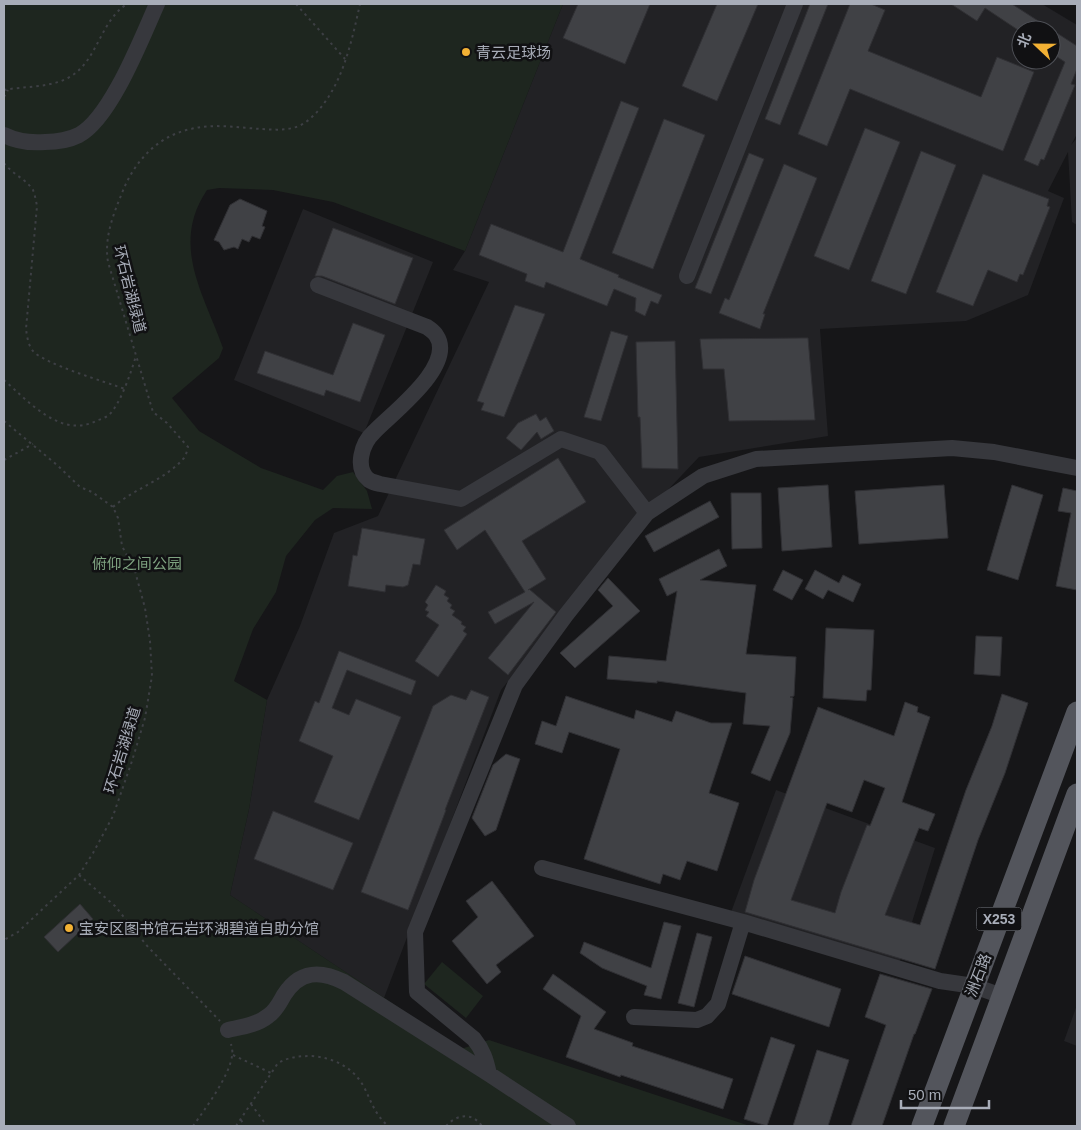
<svg xmlns="http://www.w3.org/2000/svg" width="1081" height="1130" font-family="Helvetica,'Noto Sans SC',sans-serif">
<style>
.built{fill:#222225;fill-rule:evenodd}
.green{fill:#1e261f}
.building{fill:#404145;stroke:#303034;fill-rule:evenodd}
.lines{fill:none;stroke-linecap:round;stroke-linejoin:round}
.path{stroke:#3d3f44;stroke-width:2;stroke-dasharray:2.5 4;stroke-linecap:butt}
.minor{stroke:#37383d;stroke-width:16}
.major{stroke:#53555c;stroke-width:21}
.poi-dot{fill:#f2b134;stroke:#111113;stroke-width:2}
.labels{text-anchor:middle;dominant-baseline:central;stroke-width:5;stroke-linejoin:round;paint-order:stroke}
.shield{fill:#111113;stroke:#7b7e86;stroke-width:1}
.shield-label{font-size:14px;font-weight:bold;fill:#a8adb8}
.poi-label{font-size:15px;fill:#a8adb8;stroke:#111113;text-anchor:start}
.street-label{font-size:15px;fill:#a8adb8;stroke:#111113}
.park-label{font-size:15px;fill:#7fa381;stroke:#111113}
</style>
<rect width="100%" height="100%" fill="#161618"/>
<path class="built" d="M563,4H1042L1077,25V134L1071,145L1077,138V225L1072,222L1068,152L1048,191L1064,198L1028,295L966,321L820,329L828,436L699,457L628,532L501,690L384,998L230,895L249,809L267,700L300,626L334,533L378,516L489,282L453,270L465,251ZM1021,30H1051V60H1021Z
M303,209L433,262L364,433L234,380Z
M776,790L935,848L899,964L730,915Z
M1077,1005V1046L1064,1041Z"/>
<path class="green" d="M4,4H563L465,251L333,202L273,190L219,188L207,190C170,245 204,294 223,348L219,358L172,398L199,431L261,468L323,490L337,476L353,472L367,491L372,509L333,508L315,520L286,556L276,592L253,629L234,681L267,700L249,809L230,895L461,1049L489,1040L750,1126H4Z
M442,962L483,996L466,1018L424,984Z"/>
<path class="building" d="M578,4H650L625,64L563,38Z
M717,4H758L717,101L682,86Z
M810,4H828L780,125L765,119Z
M850,4H871L885,10L868,51L981,97L997,57L1034,72L1003,151L850,89L827,146L798,134Z
M951,4H1012L1077,46V69L1071,84L1075,85L1044,160L1041,159L1038,166L1024,160L1065,62L1051,53V30H1018L985,8L977,21Z
M621,101L639,108L580,259L619,275L618,277L662,295L658,304L651,301L645,316L635,311L636,298L614,289L607,306L546,282L544,288L525,281L527,274L479,255L491,224L563,252Z
M664,119L705,135L653,269L612,253Z
M865,128L900,142L849,270L814,256Z
M921,151L956,165L906,294L871,281Z
M749,153L764,159L711,294L695,288Z
M784,164L817,178L763,314H765L760,329L719,313L725,298L729,300Z
M983,174L1049,199L1047,206L1050,207L1023,275L1020,274L1017,282L988,270L973,306L936,292Z
M240,199L267,211L262,226L265,227L260,239L252,236L249,242L242,239L238,249L234,247L224,250L219,242L214,240L230,205Z
M333,228L413,258L395,304L322,276H315Z
M515,305L545,314L504,417L481,410L484,403L477,401Z
M353,323L385,335L360,402L326,390L324,396L257,373L265,351L333,375Z
M611,331L628,336L601,421L584,417Z
M801,338H808L815,420L729,421L724,369H703L700,339Z
M675,341L678,469L642,468L640,417H638L636,342Z
M536,414L540,421L546,417L554,431L541,439L537,432L521,450L506,438L518,423Z
M558,458L586,502L522,541L546,579L528,590L529,589L556,612L508,675L488,658L534,602L495,624L488,612L525,592L485,530L457,550L444,530Z
M828,485L832,547L782,551L778,488Z
M944,485L948,538L859,544L855,491Z
M1012,485L1043,495L1018,580L987,570Z
M1063,488L1077,491V590L1056,586L1071,513L1058,511Z
M731,493H761L762,548L732,549Z
M710,501L719,517L654,552L645,536Z
M362,528L425,539L420,565L413,564L408,585L403,587L386,585L385,592L348,586L353,555L357,556Z
M719,549L727,566L700,580L756,585L746,654L796,657L794,696L790,697L793,698L790,733L770,781L751,773L770,726L743,724L746,693L657,681V683L607,679L609,656L666,661L677,591L667,596L659,579Z
M783,570L803,580L792,600L773,590Z
M815,570L839,583L843,575L861,584L853,602L828,590L823,599L805,589Z
M608,578L640,611L575,668L560,653L613,606L598,590Z
M436,585L446,591L444,595L449,598L447,601L452,605L450,608L455,611L452,615L462,622L461,624L466,627L463,631L467,634L438,677L415,661L439,625L426,616L429,612L425,610L428,605L425,602Z
M826,628L874,630L871,690H867L866,701L823,698Z
M976,636L1002,637L1000,676L974,674Z
M339,651L416,681L411,695L347,670L332,708L349,715L356,699L401,717L359,820L314,802L333,756L299,741L315,701L319,703Z
M471,690L489,697L445,810H446L408,910L361,892L433,706L451,695L466,700Z
M1002,694L1028,703L1005,773L978,840L935,969L745,912L754,880L818,707L894,736L905,702L918,707L917,712L930,717L902,802L935,814L928,831L919,828L885,915L920,925L966,790L992,726ZM864,780L885,788L870,826L867,825L841,892L835,913L791,900L827,803L852,812Z
M566,696L634,719L636,710L672,722L676,711L711,723H732L709,793L739,803L717,871L687,861L680,880L663,874L660,884L584,859L620,749L569,732L562,753L535,744L542,721L556,726Z
M506,754L520,759L496,830L485,836L472,818L493,765Z
M273,811L353,843L333,890L254,859Z
M492,881L534,936L496,965L501,972L487,984L452,941L478,917L466,901Z
M80,904L93,919L58,952L44,937Z
M664,922L681,926L661,999L644,995L647,986L602,968L580,953L584,942L651,968Z
M697,933L712,937L694,1007L678,1003Z
M745,956L841,989L829,1027L732,994Z
M553,974L606,1012L594,1029L633,1043L632,1046L733,1079L723,1109L621,1075L620,1077L566,1057L581,1016L543,989Z
M880,974L932,989L915,1034H914L882,1126H851L886,1025L865,1017Z
M771,1037L795,1045L767,1126L744,1119Z
M817,1050L849,1060L828,1126H793Z"/>
<g class="lines">
<path class="path" d="M296,4L345,59
M4,90C24,86 49,88 68,78C98,62 99,22 127,4
M4,97L8,90
M4,163C12,174 26,179 33,190C35,195 36,201 37,206L26,329C27,336 28,345 33,351C44,364 106,382 125,389
M4,380C29,402 62,440 98,420C102,419 106,417 109,415C121,403 131,372 136,356
M4,421L57,465L80,487L92,492L113,507L118,518L122,546L135,571L145,608L150,641L152,676L145,718L132,761L113,816L93,853L79,875L18,932L4,940
M4,460L33,444
M113,507C135,488 165,480 184,458C186,455 187,451 188,447L167,423L153,412L108,262C104,238 113,215 122,193C134,162 157,136 191,129C213,123 240,128 262,129C278,130 293,131 306,122C341,95 351,44 360,4
M79,875L115,906L148,947L220,1021
M233,1055L271,1073
M251,1104L267,1126
M241,1120L245,1126
M193,1126C205,1109 229,1077 232,1056C233,1053 232,1048 231,1044
M236,1126L278,1063C289,1057 299,1056 312,1056C334,1058 353,1067 364,1087C372,1103 374,1113 388,1126
M446,1126C457,1114 472,1112 482,1126"/>
<path class="minor" d="M4,135C16,141 32,143 45,142C56,142 69,140 79,135C111,118 142,37 157,4
M687,276L795,4
M318,285L427,327C430,329 434,332 436,335C457,365 392,413 374,432C362,443 354,468 369,480C372,482 376,483 380,484L461,499L561,439L600,452L647,513
M542,868L743,922L940,981L974,986L1002,996
M634,1017L697,1020L707,1016L718,1004L743,922
M228,1030C241,1027 257,1025 268,1016C276,1011 280,1002 284,995C300,970 320,970 344,982L489,1074L568,1126
M489,1074C486,1060 483,1050 474,1039L417,992L415,932L515,685L566,615L647,513L703,476L756,459L952,448L994,452L1077,468"/>
<path class="major" d="M922,1126L1077,712
M954,1126L1077,794"/>
</g>
<g class="poi-dot">
<circle cx="466" cy="52" r="5"/>
<circle cx="69" cy="928" r="5"/>
</g>
<g class="labels">
<rect class="shield" x="976.5" y="907.5" width="45" height="23" rx="4"/>
<g class="shield-label">
<text x="999" y="919">X253</text>
</g>
<g class="poi-label">
<text x="476" y="52">青云足球场</text>
<text x="79" y="928">宝安区图书馆石岩环湖碧道自助分馆</text>
</g>
<g class="street-label">
<text transform="translate(130 289) rotate(76)">环石岩湖绿道</text>
<text transform="translate(122 750) rotate(-73)">环石岩湖绿道</text>
<text transform="translate(978 975) rotate(-69)">洲石路</text>
</g>
<g class="park-label">
<text x="137" y="563">俯仰之间公园</text>
</g>
</g>
<rect width="1081" height="1130" fill="none" stroke="#a8adb8" stroke-width="10"/>
<g transform="translate(1036 45) rotate(292)"><circle r="24" fill="#111113" stroke="#4d4f55"/>
<path d="M0-4L9 19L0 12L-9 19Z" fill="#f2b134"/>
<text y="-8" font-size="14" font-weight="bold" text-anchor="middle" fill="#a8adb8">北</text>
</g>
<path d="M901 1100v8h88v-8" fill="none" stroke="#a8adb8" stroke-width="2.5"/>
<text x="908" y="1100" font-size="15" fill="#a8adb8" stroke="#111113" stroke-width="4" paint-order="stroke">50 m</text>
</svg>
